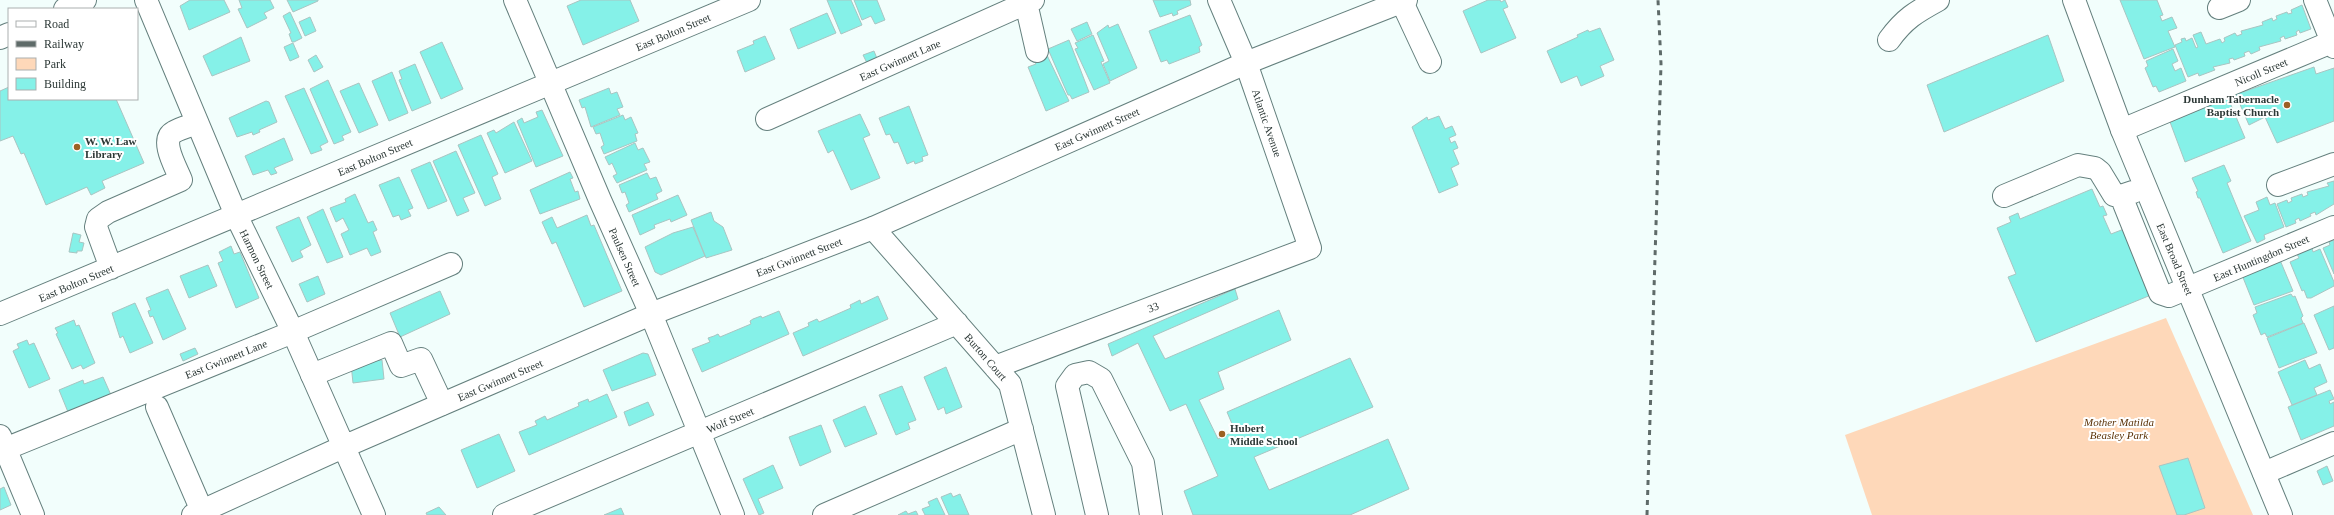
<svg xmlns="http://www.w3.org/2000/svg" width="2334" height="515" font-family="'Times New Roman',serif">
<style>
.green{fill:#fed8b9}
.building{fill:#85f1e8;stroke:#a9c5c2}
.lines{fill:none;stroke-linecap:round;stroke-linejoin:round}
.minor-casing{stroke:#65807e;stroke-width:24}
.major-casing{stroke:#65807e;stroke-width:24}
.minor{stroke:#fff;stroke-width:22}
.major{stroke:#fff;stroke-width:22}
.rail{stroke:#5f6b69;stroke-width:3;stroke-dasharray:5 5;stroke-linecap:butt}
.poi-dot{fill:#9c6023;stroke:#fff;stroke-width:1.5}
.labels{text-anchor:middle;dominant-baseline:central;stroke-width:4;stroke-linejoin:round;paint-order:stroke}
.street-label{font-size:11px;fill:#2c3836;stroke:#fff}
.poi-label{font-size:11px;font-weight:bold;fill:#2c3836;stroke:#fff;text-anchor:start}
.park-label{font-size:11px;font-style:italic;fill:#5c3409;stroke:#fff}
</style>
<rect width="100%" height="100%" fill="#f2fefc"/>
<path class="green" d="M2166,318L2253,515H1872L1845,435Z"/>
<path class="building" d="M190,0H224L230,12L189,30L180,6Z
M239,0H270L274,8L264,13L267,18L247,28L238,9L242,8Z
M287,0H318V1L293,12Z
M581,0H630L639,21L583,45L567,6Z
M827,0H851L862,25L841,34Z
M854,0H877L885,20L875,24L871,16L862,20Z
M1153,0H1190L1191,5L1177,11L1178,14L1173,16L1172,13L1160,17Z
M1488,0H1500L1501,2L1505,0L1508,7L1503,9L1516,38L1481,53L1463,11Z
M2120,0H2157L2163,15L2160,16L2162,21L2172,17L2177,28L2168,31L2175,47L2144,59Z
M2302,5L2311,29L2300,33L2299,30L2296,32L2297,35L2285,39L2284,36L2280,38L2281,41L2259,47L2260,50L2251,54L2249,51L2244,53L2245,56L2234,60L2233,58L2229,59L2230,63L2213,67L2215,70L2199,76L2198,73L2188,77L2175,45L2182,42L2181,39L2185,38L2186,41L2192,38L2196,48L2198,47L2193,35L2201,32L2206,44L2220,39L2222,43L2225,41L2224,38L2235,33L2237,36L2242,34L2241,31L2263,25L2262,22L2272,18L2273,21L2277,19L2276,16L2287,12L2288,14L2292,13L2291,10Z
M290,12L302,38L294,42H292L289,34L291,33L283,16Z
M827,13L836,33L798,49L790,29Z
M1190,15L1202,45L1199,47L1200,52L1169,64L1167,60L1161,62L1149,31Z
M310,17L316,31L305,36L299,22Z
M1087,22L1092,34L1077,41L1071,29Z
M1118,24L1137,68L1110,81L1103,64L1109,61L1097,33L1108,25L1109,28Z
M1600,28L1614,60L1600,66L1604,76L1581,86L1577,76L1561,83L1547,51L1578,37L1577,35L1588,30L1589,32Z
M1093,35L1104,61L1101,62L1110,83L1094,90L1075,49L1078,48L1075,43Z
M2048,35L2064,81L1944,132L1927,85Z
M765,36L775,59L745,72L737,51L754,44L753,41Z
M241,37L250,61L212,76L203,56Z
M1069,40L1089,92L1072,99L1070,95H1068L1048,49Z
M442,42L463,89L441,99L420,52Z
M293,43L299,57L290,61L284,47Z
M2173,49L2178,61L2172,64L2175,71L2181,68L2186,81L2159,92L2156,86L2153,87L2145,68L2148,66L2146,61Z
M874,51L878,61L868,65L863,55Z
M1045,51L1069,101L1046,111L1028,67L1036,64L1034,61Z
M316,55L323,67L314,72L308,60Z
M415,64L431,103L412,111L399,80L402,79L399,71Z
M2314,67L2316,74L2334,68V121L2277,143L2265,117L2249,125L2235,93L2241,90L2243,92Z
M392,72L408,113L389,121L372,81Z
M328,80L351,132L342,136L344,140L334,144L310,89Z
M359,83L378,125L359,133L340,91Z
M9,87V99H116L144,163L102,181L105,188L91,195L87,187L46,205L24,153L21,154L13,136L0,141V91Z
M304,88L328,142L320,146L322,150L311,154L285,96Z
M609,88L611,94L617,92L623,107L617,109L620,115L591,127L585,107L582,108L579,100Z
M2228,98L2245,138L2185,162L2170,122Z
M266,101L269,102L277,122L259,130L260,132L253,135L252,132L237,137L229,118Z
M909,106L928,155L922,157L923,161L915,164L914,161L907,164L898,142L894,143L890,134L886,135L879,118Z
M542,110L563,156L536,167L517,121L522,118L524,123L538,117L536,112Z
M860,114L870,135L863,138L880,178L851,190L833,150L828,153L818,131Z
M623,115L625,120L631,117L638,133L635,134L637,141L604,154L601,147L604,145L600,133L596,134L593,127Z
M1439,116L1445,129L1452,126L1456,135L1449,138L1451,143L1455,141L1458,148L1453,150L1459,164L1451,168L1458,185L1439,193L1412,127L1427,117L1428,120Z
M514,122L532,161L505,173L487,133L494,130L496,133Z
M481,135L498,174L492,177L501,199L485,206L458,145Z
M284,138L293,160L274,168L277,173L271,175L268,170L253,175L245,156Z
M635,143L638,150L643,148L650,162L644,164L647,170L617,183L613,176L617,174L612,163L609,165L605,157Z
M456,151L475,193L463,198L469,211L457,216L433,161Z
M430,162L447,201L428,209L411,170Z
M2224,165L2231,181L2227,183L2251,241L2223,253L2200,198H2198L2196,192L2198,191L2192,178Z
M570,172L573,178L570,179L575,192L578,191L580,199L540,214L530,190Z
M647,173L650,179L656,177L662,191L656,194L658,199L629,212L626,205L629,203L625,192L622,193L619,185Z
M399,177L413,208L408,210L411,216L401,220L399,215L393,217L379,185Z
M2334,181V204L2316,215L2315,212L2310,214L2311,216L2300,221L2299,218L2295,220L2296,223L2286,227L2277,204L2287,200L2288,203L2292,201L2291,198L2302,194L2303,197L2308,195L2307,192L2329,186L2327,183Z
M2092,189L2100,207L2103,206L2107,215L2103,216L2111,234L2124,229L2151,295L2036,342L2008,277L2016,274L1997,228L2011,222L2009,217L2018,213L2020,219Z
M355,194L368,223L373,221L377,230L373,232L381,252L371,256L367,248L350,255L341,234L349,230L343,218L336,222L330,208L346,202L345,199Z
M678,195L687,215L671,222L670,219L654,225L655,228L640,235L632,215Z
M2267,197L2270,205L2275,203L2284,227L2264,235L2265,239L2257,243L2244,216L2259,210L2256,202Z
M323,209L343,257L327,263L307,217Z
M711,212L714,221L723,227L732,250L706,258L691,220Z
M587,215L591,226L594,225L622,291L584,307L556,242L552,244L542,222L552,217L557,228Z
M299,217L311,245L300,251L303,257L292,262L276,227Z
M693,227L705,256L661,275L655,272L645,247L673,233Z
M73,233L81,235L79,242L84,243L82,251H77V253L69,252Z
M2334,240V274L2323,248L2330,245L2329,242Z
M231,246L234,254L240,252L259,298L236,308L218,263L223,261L219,252Z
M2312,248L2313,252L2320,249L2334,282V286L2311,298H2307L2304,290L2302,291L2290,262L2299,258L2297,254Z
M2280,260L2293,291L2254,305L2242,275Z
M208,265L217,286L189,298L180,276Z
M318,276L325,294L307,302L299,284Z
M168,289L186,329L163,340L153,316L150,317L148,311L151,310L146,298Z
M1235,289L1238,299L1153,336L1165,359L1279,310L1291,340L1218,372L1224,389L1199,400L1218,439L1235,431L1227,412L1350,358L1373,407L1254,457L1269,490L1388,439L1409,489L1350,515H1193L1184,491L1218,476L1186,404L1170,411L1138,343L1112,356L1108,344Z
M440,291L450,314L400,337L390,313Z
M2291,294L2293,297L2295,296L2303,316L2301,318L2303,323L2267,337L2265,333L2261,335L2253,315L2257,313L2255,307Z
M878,296L888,319L803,356L793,333L809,326L808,323L817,319L819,322L851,308L850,305L860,300L861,304Z
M135,303L153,343L130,353L123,336L120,338L112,313Z
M2334,306V348L2329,350L2314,315Z
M779,311L789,334L702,372L692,349L710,342L708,338L714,336L718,334L720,337L751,324L750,321L753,319L761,316L762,318Z
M74,320L76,326L79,325L95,363L83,369L81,365L72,369L56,334L58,333L55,328Z
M2304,323L2317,353L2279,368L2267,338Z
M27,340L29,345L34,343L50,379L29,388L13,351L19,348L17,344Z
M195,348L198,354L183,361L180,354Z
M643,353L648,354L656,375L612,391L603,370Z
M382,360L384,379L353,383L351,364Z
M2305,360L2309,369L2320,364L2327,382L2314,388L2317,395L2292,405L2278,372Z
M946,367L962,407L946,414L944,407L938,410L924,377Z
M103,377L111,395L68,412L59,390L83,380L84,384Z
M902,386L916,420L908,423L910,429L896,435L879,395Z
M2330,390L2334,399L2329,401L2330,404L2334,402V426L2301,440L2288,407Z
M607,394L617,417L529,455L519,432L537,425L535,421L545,416L547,420L579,406L578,403L588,399L589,402Z
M648,402L654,415L629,426L624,412Z
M865,406L877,434L845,447L833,420Z
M821,425L831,452L800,466L789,437Z
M499,434L515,471L477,488L461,450Z
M2188,458L2205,508L2184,515H2177L2159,466Z
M773,465L783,488L758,499L764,513L759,515L743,479Z
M2327,466L2333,481L2323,485L2317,471Z
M4,487L11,505L0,510V489Z
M951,493L953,497L960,494L969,515H949L941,497Z
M937,498L945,515H925L922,509L930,506L928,502Z
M439,507L446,515H427L426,513Z
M621,508L624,515H604Z
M906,511L908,514L916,511L918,515H898Z"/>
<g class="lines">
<g class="minor-casing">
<path id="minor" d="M515,0L600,200L651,314L733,515
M2315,0L2334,47
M1402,2L1430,62
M1026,3L1037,51
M2219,8L2239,0
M65,9L85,0
M0,38L9,34
M1889,40C1904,19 1916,12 1938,0
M767,119L1033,0
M2122,130L2334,41
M2278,185L2334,164
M2004,196L2078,165L2095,168L2100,172L2114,195L2121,196L2133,192
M2121,196L2160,293L2169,296L2334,227
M873,228L1010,384L1044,515
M111,268L96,227L98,219L108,212L181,180C177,169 159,140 174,132C181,128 190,126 197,123
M0,314L749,0
M995,367L1310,248L1246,63L1219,0
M312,375L391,343L401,366L421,359L442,404
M157,407L202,511
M0,436L33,515
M0,451L283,336L451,264
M2264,473L2334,443
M504,515L957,323
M824,515L1022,429
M1097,515L1067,386L1075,375L1089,372L1101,379L1143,463L1151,515"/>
</g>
<g class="major-casing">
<path id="major" d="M146,0L236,215L293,332L374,515
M2074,0L2122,130L2281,515
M193,515L343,447L651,314L873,228L1246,63L1406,0"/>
</g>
<use href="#minor" class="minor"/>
<use href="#major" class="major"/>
<path class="rail" d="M1647,515L1661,64L1658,0"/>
</g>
<g class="poi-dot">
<circle cx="2287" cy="105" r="4"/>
<circle cx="77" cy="147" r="4"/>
<circle cx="1222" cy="434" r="4"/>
</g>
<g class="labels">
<g class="street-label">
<text transform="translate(673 32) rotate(-23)">East Bolton Street</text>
<text transform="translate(900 60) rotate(-24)">East Gwinnett Lane</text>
<text transform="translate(2261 72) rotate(-23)">Nicoll Street</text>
<text transform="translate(1267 123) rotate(71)">Atlantic Avenue</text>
<text transform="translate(1097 129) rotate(-24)">East Gwinnett Street</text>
<text transform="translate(375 157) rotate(-23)">East Bolton Street</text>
<text transform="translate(625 257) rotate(66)">Paulsen Street</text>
<text transform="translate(799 257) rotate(-21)">East Gwinnett Street</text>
<text transform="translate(2261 258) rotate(-23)">East Huntingdon Street</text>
<text transform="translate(257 259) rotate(64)">Harmon Street</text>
<text transform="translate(2175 259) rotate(67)">East Broad Street</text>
<text transform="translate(76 283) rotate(-23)">East Bolton Street</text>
<text transform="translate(1153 307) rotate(-21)">33</text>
<text transform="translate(986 357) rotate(49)">Burton Court</text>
<text transform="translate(226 359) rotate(-22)">East Gwinnett Lane</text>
<text transform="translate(500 380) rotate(-23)">East Gwinnett Street</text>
<text transform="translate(730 420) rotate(-23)">Wolf Street</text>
</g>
<g class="poi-label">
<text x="2279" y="99" text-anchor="end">Dunham Tabernacle<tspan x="2279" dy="13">Baptist Church</tspan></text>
<text x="85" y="141">W. W. Law<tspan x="85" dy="13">Library</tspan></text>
<text x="1230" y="428">Hubert<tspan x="1230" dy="13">Middle School</tspan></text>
</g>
<g class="park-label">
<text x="2119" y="422">Mother Matilda<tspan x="2119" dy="13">Beasley Park</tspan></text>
</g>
</g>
<rect x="8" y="8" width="130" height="92" fill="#ffffff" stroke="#abafaf"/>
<rect x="16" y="21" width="20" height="6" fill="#ffffff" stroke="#abafaf"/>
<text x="44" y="28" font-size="12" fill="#2c3836">Road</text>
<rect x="16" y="41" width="20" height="6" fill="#5f6b69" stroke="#abafaf"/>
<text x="44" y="48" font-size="12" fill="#2c3836">Railway</text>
<rect x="16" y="58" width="20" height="12" fill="#fed8b9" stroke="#abafaf"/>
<text x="44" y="68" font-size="12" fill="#2c3836">Park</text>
<rect x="16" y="78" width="20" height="12" fill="#85f1e8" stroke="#abafaf"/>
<text x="44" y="88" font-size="12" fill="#2c3836">Building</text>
</svg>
